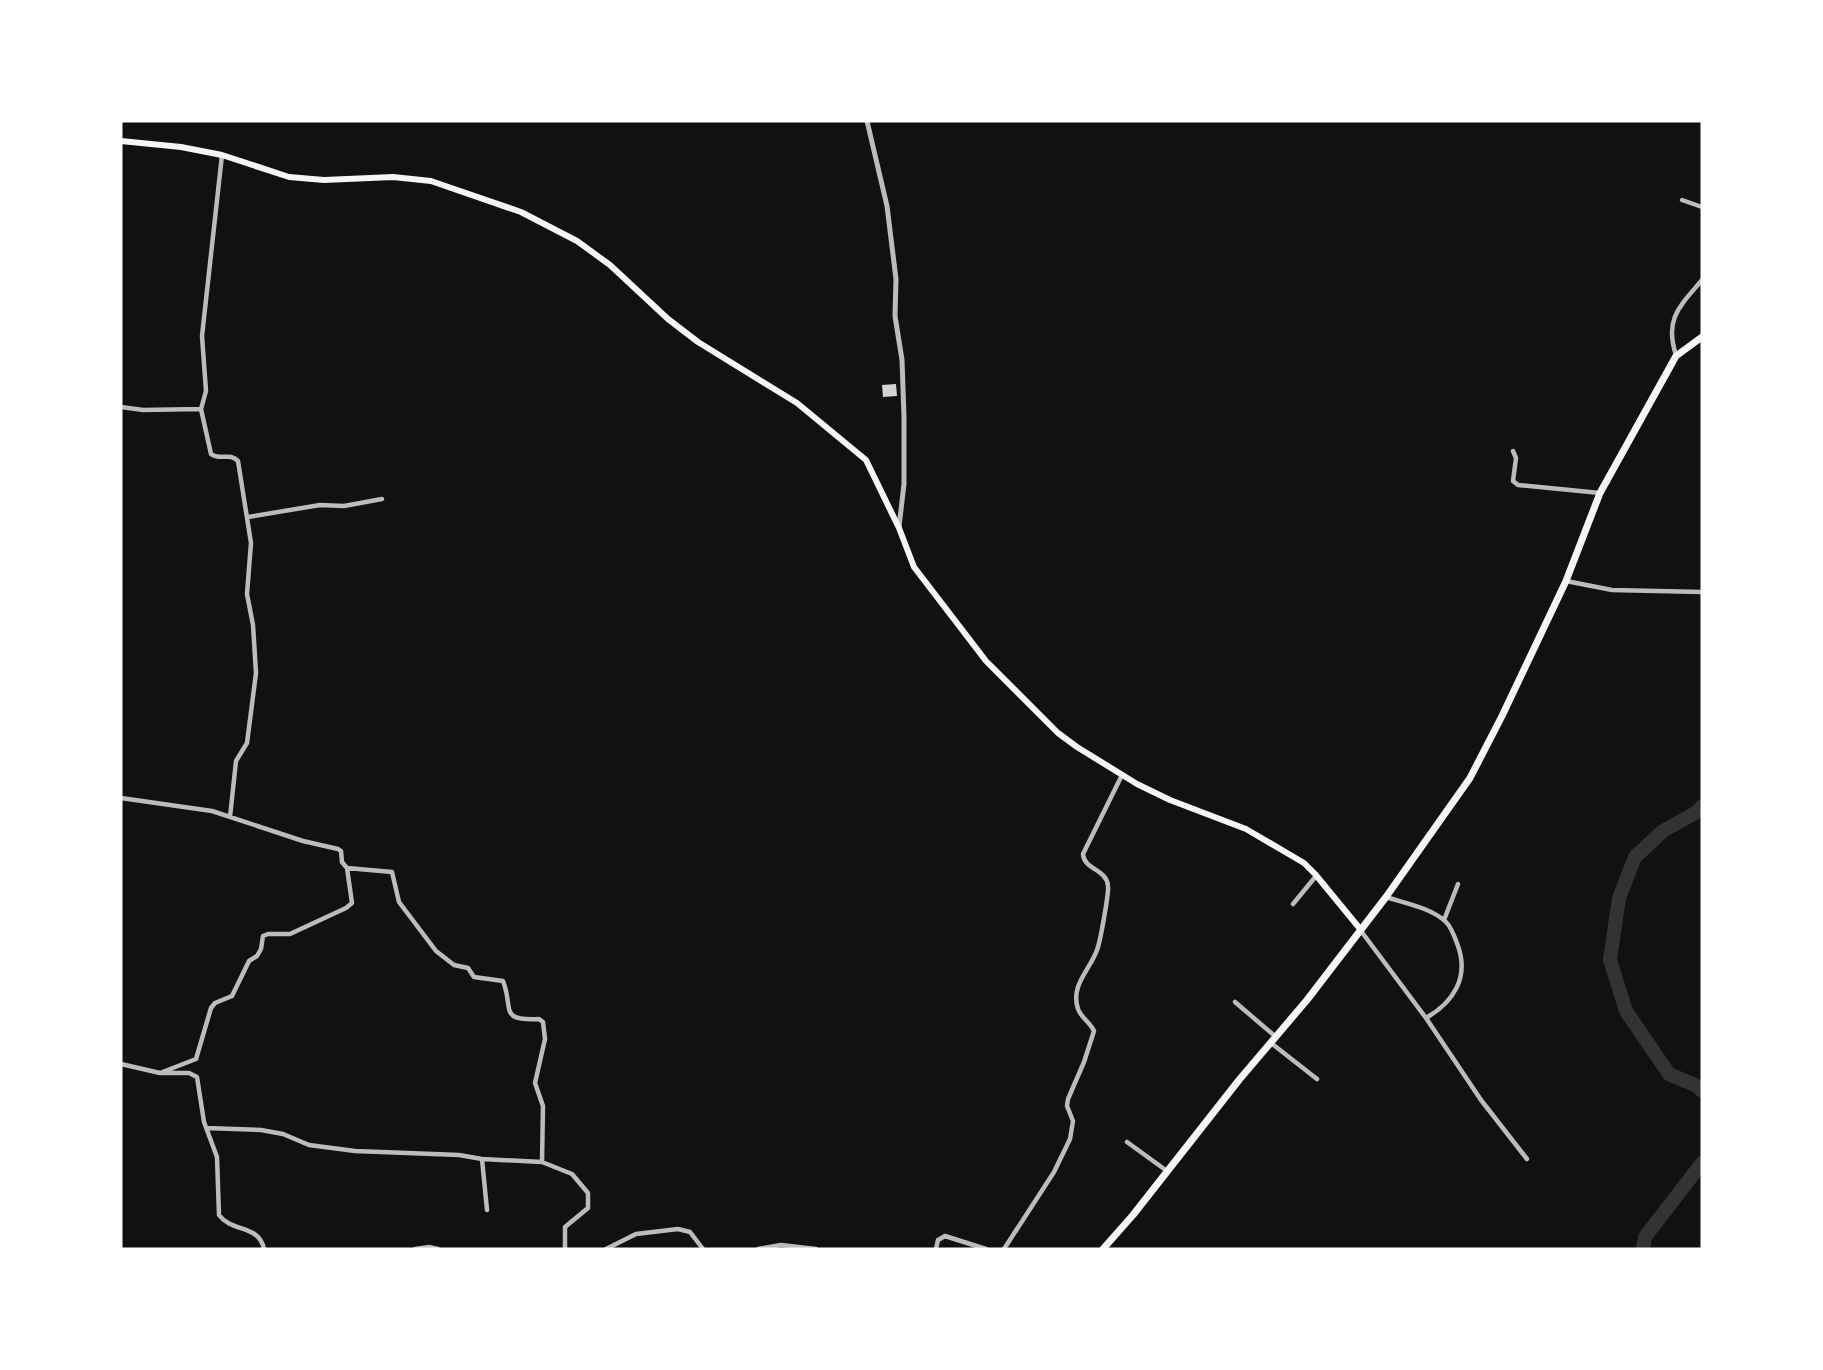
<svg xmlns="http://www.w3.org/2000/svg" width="1823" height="1370" font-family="'Open Sans',sans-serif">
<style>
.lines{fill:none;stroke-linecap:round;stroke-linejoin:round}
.river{stroke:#333;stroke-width:14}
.building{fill:#d3d3d3}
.minor{stroke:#bcbcbc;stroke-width:4.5}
.tertiary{stroke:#bcbcbc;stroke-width:5}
.secondary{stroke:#f5f5f5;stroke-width:6}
.primary{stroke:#f5f5f5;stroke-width:7}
</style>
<rect width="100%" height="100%" fill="#111"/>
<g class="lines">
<path class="river" d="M1702,806L1697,812L1663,831L1635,857L1619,898L1610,960L1626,1011L1669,1074L1697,1086L1702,1091
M1643,1249L1645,1237L1702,1163"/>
</g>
<path class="building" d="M896,384L897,396L883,397L882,385Z"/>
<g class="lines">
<path class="minor" d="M1682,200L1702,207
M1676,355C1664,319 1680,306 1702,280
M121,407L143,410L201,409L211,454C220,461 230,452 238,461L251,543L247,594L253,625L256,673L247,743L236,761L230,817
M201,409L206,391L202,336L222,155
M1513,451L1516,458L1513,481L1518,485L1600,493
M248,517L320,505L344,506L382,499
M1566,581L1612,590L1702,592
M121,798L212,811L303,841L338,849L341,851L342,862L347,868L392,872L399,902L436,951L454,965L468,968L474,977L503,981C514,1009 498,1021 539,1019L543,1022L545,1039L535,1083L543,1106L542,1162
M1386,897C1404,903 1432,908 1446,922C1452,928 1455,938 1458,946C1469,977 1454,1002 1426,1018
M1293,904L1316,876
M1444,920L1458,884
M1361,931L1426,1018L1481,1100L1527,1159
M1235,1002L1276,1037
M1271,1043L1317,1079
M121,1064L160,1073H189L197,1077L204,1122L217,1157L219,1215C232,1233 259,1224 264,1249
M160,1073L196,1059L211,1008L215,1003L232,996L249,961L257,956L261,949L263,936L268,934H290L346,908L352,903L347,868
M206,1128L261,1130L283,1134L309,1145L355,1151L459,1155L482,1159L542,1162L572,1174L588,1193V1208L565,1227V1249
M1127,1142L1167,1171
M482,1159L487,1210
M415,1249L429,1247L438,1249
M606,1249L636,1234L678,1229L690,1232L703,1249
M758,1249L781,1245L816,1249
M936,1249L938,1240L945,1236L986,1249
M1004,1249L1054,1172L1070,1139L1073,1121L1067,1106L1068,1099L1084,1062L1094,1031C1090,1022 1082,1019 1078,1009C1070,985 1090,970 1097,950C1100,943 1109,893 1108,886C1107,869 1084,870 1083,854L1122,775"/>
<path class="tertiary" d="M867,121L887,206L896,279L895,316L902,360L904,417V484L899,527"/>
<path class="secondary" d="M121,141L181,147L222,155L289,177L324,180L393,177L431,181L521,212L577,241L610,265L668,319L698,342L797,403L866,460L899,528L914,567L986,661L1058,733L1077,747L1137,784L1170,800L1246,829L1304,863L1315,874L1361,930"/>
<path class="primary" d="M1103,1249L1133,1215L1239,1080L1307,1000L1386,897L1470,778L1502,716L1566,581L1600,493L1676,356L1702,337"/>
</g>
<rect width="1823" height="1370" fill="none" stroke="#ffffff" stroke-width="245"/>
</svg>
